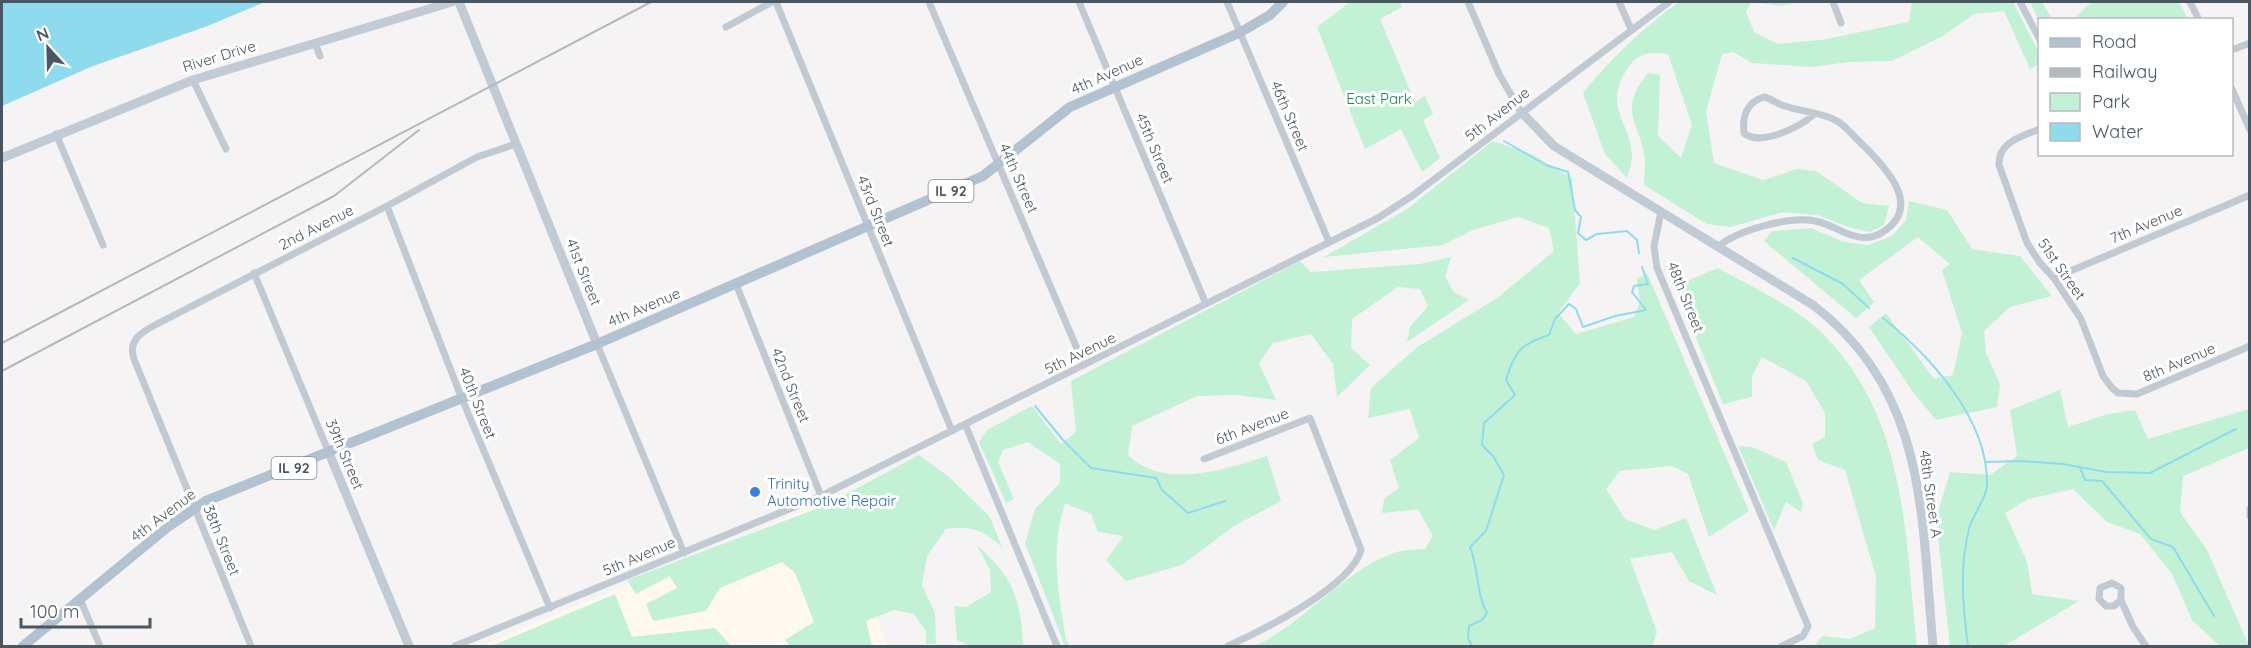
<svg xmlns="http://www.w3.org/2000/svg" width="2251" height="648" font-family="Quicksand,sans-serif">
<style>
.commercial{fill:#fdf9ef}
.green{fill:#c3f1d5}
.water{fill:#90daee}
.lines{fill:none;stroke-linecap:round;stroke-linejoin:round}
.stream{stroke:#90daee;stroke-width:2}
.street{stroke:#c1cad2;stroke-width:7}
.secondary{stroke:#c1cbd6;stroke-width:9}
.primary{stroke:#b3c2d1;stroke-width:10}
.rail{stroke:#b5b8bd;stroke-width:2}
.shop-dot{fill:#3f7fe0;stroke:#fff;stroke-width:2}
.labels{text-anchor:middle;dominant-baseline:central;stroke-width:6;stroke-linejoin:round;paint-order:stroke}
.shield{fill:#fff;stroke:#808990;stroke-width:1.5}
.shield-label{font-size:14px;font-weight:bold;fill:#4a5661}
.street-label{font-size:15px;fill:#4a5661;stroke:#fff}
.park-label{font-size:15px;fill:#17864f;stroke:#fff}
.shop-label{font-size:15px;fill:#366cbe;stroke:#fff;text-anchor:start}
</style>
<rect width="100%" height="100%" fill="#f5f3f3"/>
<path class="commercial" d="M828,500L888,646H489L488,643Z"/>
<path class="green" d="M1350,2H1400L1402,7L1380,19L1415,102L1425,96L1433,114L1423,120L1440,158L1422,172L1401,129L1365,149L1317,27Z
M1679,2H1800L1781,6L1751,2L1746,12L1754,32L1778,44L1821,40L1909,22L1912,2H2013L2039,53V64L2030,69L2004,11L1974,14L1943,36L1892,61L1848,62L1813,67L1752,63L1733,52L1722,54L1706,112L1714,163L1763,180L1797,169L1816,171L1862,203L1889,206L1884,225L1870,232L1851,228L1817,215L1783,212L1731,227L1707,224L1644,185C1644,178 1645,169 1645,161C1641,121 1616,113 1648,73L1660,75L1658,136L1681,158L1692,125L1668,54C1651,52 1638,52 1628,68C1602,106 1630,121 1632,155C1632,162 1629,171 1627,178L1605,154L1583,93C1611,58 1643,28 1679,2Z
M2030,2H2042L2052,19L2039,20Z
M2091,2H2179L2188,19H2074Z
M1493,141L1531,154L1572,178L1580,283L1558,313L1576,334L1634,317L1640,302L1637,279L1647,273L1749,511L1709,537L1688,474L1672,466L1620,471L1606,489L1625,519L1654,530L1686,518L1717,595L1689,581L1672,552L1630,559L1657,632L1652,646H1255C1306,622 1346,568 1397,552C1406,549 1416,550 1425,549L1433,536L1418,509L1382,513L1384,499L1399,488L1390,460L1419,438L1410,409L1368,418L1371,388L1416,348L1497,298L1554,251L1549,228L1518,217L1473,230L1443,245L1324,257L1407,209Z
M1909,201L1947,210L1972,249L2020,256L2052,296L2010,307L1984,331L1986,353L2000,384L1997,407L1936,420L1913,392L1869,327L1886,313L1934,379L1953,375L1962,333L1942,270L1950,264L1918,237L1859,280L1874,302L1856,318L1764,241L1772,231L1811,228L1844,242L1868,245L1892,236L1906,220Z
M1451,257L1445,277L1454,292L1469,300L1407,342L1410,327L1428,306L1420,289L1398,287L1352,319L1351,348L1370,365L1337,397L1333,364L1311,334L1273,343L1259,363L1276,400L1237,395L1197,396L1132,426L1128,455C1164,490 1224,470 1267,456L1281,501L1234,526L1182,565L1126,581L1106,560L1124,536L1098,532L1091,514L1065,503C1050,552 1058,590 1066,640L1070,646H1065L1025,543L1035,509L1060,483V464L1028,442L1003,450L998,462L1014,499L1006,503L979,442L987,430L1032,406L1061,444L1076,432L1071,381L1300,261L1311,272L1420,264Z
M1718,268C1754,288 1797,307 1826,337C1907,421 1905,537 1917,646H1815L1822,636L1850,639L1875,628L1876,577L1845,470L1818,460L1812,444L1825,437V413L1806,381L1762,357L1752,376V397L1723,404L1675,286Z
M2060,390L2068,427L2108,414L2135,410L2148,439L2249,409V448L2183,476L2180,512L2207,550L2249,646H2220L2192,620L2172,574L2140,534L2107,522L2073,489L2028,499L2005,513L2027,562L2032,594L2079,601L2004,646H1950L1936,519L1950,472L1990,475L2017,456L2010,410Z
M1738,446L1752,447L1786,462L1803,503L1801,512L1786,502L1774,530Z
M919,455L949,477L990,517L1002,547C983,530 972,525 946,529L927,556L922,585L935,613L936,644H926V631L914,614L894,610L866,621L872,646H790L785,640L814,622L795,573L782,562L720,588L706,611L653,621L646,604L677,588L670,576L636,594L627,580L824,506Z
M977,545C1013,577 1021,599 1023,646H970L957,640L954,606L966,607L991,592L990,570Z
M615,594L632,637L715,628L731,646L494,645Z"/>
<path class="water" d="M2,2H265L205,27L93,66L2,106Z"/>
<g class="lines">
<path class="stream" d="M1504,141L1546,165L1568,172L1575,210L1581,217L1578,233L1586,240L1597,234L1627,231L1637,240L1639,253
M1793,258L1843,284L1869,308
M1883,318C1930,356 1987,418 1987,482C1988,497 1973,514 1969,529C1959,569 1963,606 1968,646
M1035,406L1063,440L1091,468L1156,478L1162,490L1188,513L1225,501
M1986,462L2022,461L2063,464L2106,472L2150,473L2236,429
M2080,468L2085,480L2102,481L2151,539L2173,547L2214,616
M1472,646L1468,638L1469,626L1482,620L1487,613C1476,594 1479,569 1470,547L1486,531L1504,475L1493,456L1482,445L1484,423L1515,395L1506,380C1515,350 1520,345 1549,335L1555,319L1569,304L1576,309L1583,327L1615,316L1646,310L1632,292L1634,286L1648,284L1642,267"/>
<path class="street" d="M776,2L952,431
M929,2L1084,365
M1079,2L1206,304
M1227,2L1329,242
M1468,2L1499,74L1521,112
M1619,2L1631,29
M1833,2L1841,23
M2020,2L2040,40
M2190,2L2199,20
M726,27L772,2
M315,43L320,56
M2232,50L2250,43
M193,80L226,149
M2232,89L2250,130
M2040,129C2022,136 1998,142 1999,165L2027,243L2040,263L2054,278L2081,319L2103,376L2112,388L2118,393L2137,394L2250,346
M56,134L103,245
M387,206L462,399L550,608
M1661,212L1654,246L1657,268L1808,626L1803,636L1782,646
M1719,246C1738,230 1790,216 1815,221C1838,225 1858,248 1883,232C1923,206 1886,168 1864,146C1855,138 1847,127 1837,121C1823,112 1801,112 1785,106C1777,104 1772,99 1764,97C1747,102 1742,116 1744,133C1760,147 1800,127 1813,115
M254,273L329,453
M2054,278L2250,195
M736,284L821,496
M597,344L684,553
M965,424L1057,646
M1204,459L1310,418L1361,550C1351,587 1261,631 1228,646
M2250,509V516
M80,599L100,646
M2121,600L2114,606H2106L2099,599L2100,588L2112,583L2121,588V600L2133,627L2146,646
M251,646L134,359C128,341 140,333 155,325L387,206L477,157L516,144
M455,646L821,496L1378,218L1412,196L1669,2"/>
<path class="secondary" d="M459,2L597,344
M1521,112L1554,146L1813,305C1928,393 1921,516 1933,646
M2,158L193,80L452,2
M329,453L409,646"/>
<path class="primary" d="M23,646L169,526L206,501L597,344L983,176L1070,107L1239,33L1270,15L1283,2"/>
<path class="rail" d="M2,343L651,2
M2,371L334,196L419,130"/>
</g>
<circle class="shop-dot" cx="755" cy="492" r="6"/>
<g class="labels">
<g class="shield">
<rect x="928.5" y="180" width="45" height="22" rx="4.5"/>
<rect x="271.5" y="457" width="45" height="22" rx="4.5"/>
</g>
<g class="shield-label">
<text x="951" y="191">IL 92</text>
<text x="294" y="468">IL 92</text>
</g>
<g class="street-label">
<text transform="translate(219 56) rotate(-17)">River Drive</text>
<text transform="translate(1107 74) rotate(-24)">4th Avenue</text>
<text transform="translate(1497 114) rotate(-38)">5th Avenue</text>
<text transform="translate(1290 116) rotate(67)">46th Street</text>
<text transform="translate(1155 148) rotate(67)">45th Street</text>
<text transform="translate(1019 178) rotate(66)">44th Street</text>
<text transform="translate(876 211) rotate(68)">43rd Street</text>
<text transform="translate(2146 224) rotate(-23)">7th Avenue</text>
<text transform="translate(316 227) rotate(-27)">2nd Avenue</text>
<text transform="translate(2062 269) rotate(55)">51st Street</text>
<text transform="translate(584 272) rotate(68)">41st Street</text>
<text transform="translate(1686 297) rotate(68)">48th Street</text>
<text transform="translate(644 307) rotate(-23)">4th Avenue</text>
<text transform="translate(1080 353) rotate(-26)">5th Avenue</text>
<text transform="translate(2179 362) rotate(-23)">8th Avenue</text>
<text transform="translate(791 385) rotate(68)">42nd Street</text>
<text transform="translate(478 403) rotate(68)">40th Street</text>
<text transform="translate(1252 426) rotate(-21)">6th Avenue</text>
<text transform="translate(345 454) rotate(67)">39th Street</text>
<text transform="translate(1931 494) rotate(82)">48th Street A</text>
<text transform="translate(163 515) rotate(-37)">4th Avenue</text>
<text transform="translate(222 540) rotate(68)">38th Street</text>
<text transform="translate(639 556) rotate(-23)">5th Avenue</text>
</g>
<g class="park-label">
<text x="1379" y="98">East Park</text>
</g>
<g class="shop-label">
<text x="767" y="483">Trinity<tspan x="767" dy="17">Automotive Repair</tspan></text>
</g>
</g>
<rect width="2251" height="648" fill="none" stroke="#4a5661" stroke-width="6"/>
<rect x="2038" y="18" width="195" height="138" fill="#ffffff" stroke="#b7bbc0" stroke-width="1.5"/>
<rect x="2050" y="38" width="30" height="9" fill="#b3c2d1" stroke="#b7bbc0" stroke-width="1.5"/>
<text x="2092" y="48" font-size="18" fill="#4a5661">Road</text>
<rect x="2050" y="68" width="30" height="9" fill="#b5b8bd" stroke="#b7bbc0" stroke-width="1.5"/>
<text x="2092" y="78" font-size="18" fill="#4a5661">Railway</text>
<rect x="2050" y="93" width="30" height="18" fill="#c3f1d5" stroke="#b7bbc0" stroke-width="1.5"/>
<text x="2092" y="108" font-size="18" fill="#4a5661">Park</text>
<rect x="2050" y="123" width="30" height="18" fill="#90daee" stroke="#b7bbc0" stroke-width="1.5"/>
<text x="2092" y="138" font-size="18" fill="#4a5661">Water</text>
<g transform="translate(48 48) rotate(338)" stroke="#ffffff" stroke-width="4.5" paint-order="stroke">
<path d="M0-4.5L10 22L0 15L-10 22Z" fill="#4a5661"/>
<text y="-9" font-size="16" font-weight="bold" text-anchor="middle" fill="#4a5661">N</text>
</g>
<path d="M21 618v9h129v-9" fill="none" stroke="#4a5661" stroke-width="3"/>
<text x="30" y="618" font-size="18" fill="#4a5661" stroke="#ffffff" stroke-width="4.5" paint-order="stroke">100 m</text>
</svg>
